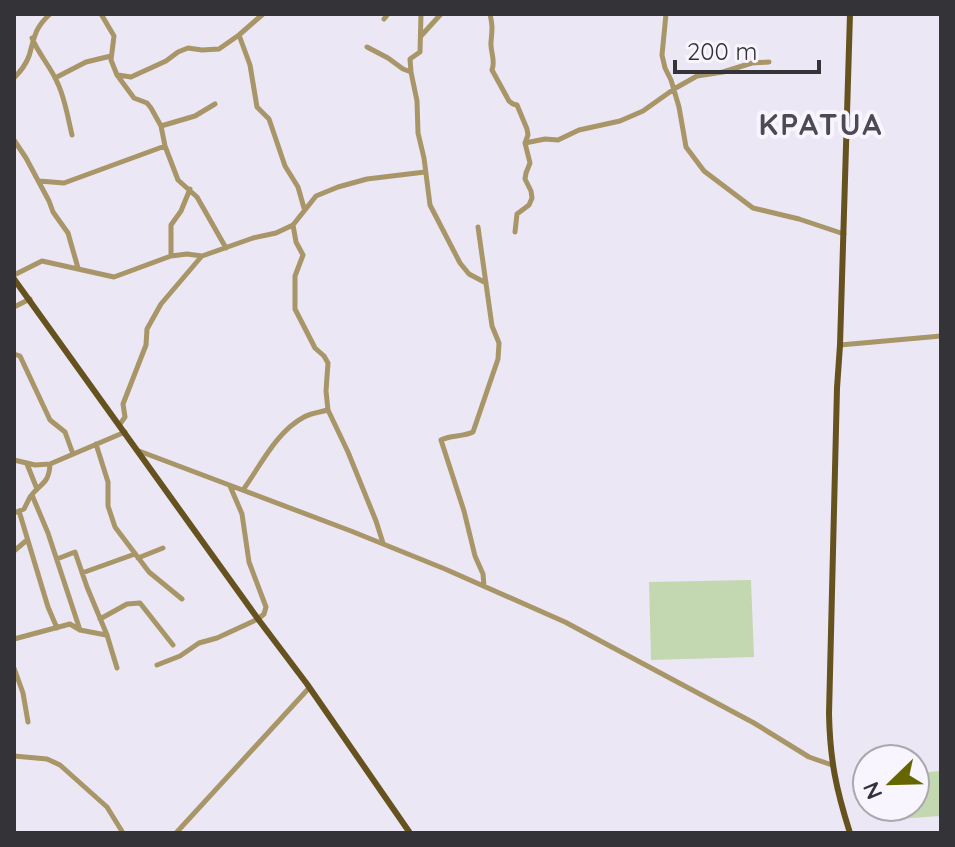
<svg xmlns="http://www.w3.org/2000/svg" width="955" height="847" font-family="Quicksand,sans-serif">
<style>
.green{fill:#c3d8b1}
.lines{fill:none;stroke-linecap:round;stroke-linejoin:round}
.minor{stroke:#a89668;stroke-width:5}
.major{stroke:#65521e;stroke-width:6}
.labels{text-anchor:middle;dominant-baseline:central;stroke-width:8;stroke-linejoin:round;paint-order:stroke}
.district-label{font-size:30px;font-weight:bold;letter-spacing:2px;fill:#4e4a55;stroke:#f8f5fe}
</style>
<rect width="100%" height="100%" fill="#ebe7f5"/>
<path class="green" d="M751,580L754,657L651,660L649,582Z
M941,771V816L882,820L881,807H915V773Z"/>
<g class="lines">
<path class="minor" d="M101,14L114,36L111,60L117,75L134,98L147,103L151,108L161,126L165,146L178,180L197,197L226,248
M263,14L239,35L250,65L257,107L269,119L285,166L298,187L304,208
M490,14C493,27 492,30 491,42C490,52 496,60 492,70L509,101L513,104L517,105L527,129L528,135L525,143L530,163L526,173L525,179L531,191L532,198L529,205L517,214L515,232
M666,14L662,55L665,68L671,80L679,107L686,147L704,171L753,208L799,219L844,234
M384,19L388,14
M421,36L441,14
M32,38C39,55 51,67 58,84C65,99 68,118 72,135
M367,47L388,58L403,69L411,72L417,101L418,133L424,158L430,205L460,263L469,274L486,283
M411,72L410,59L420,52L421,14
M118,75L131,77L166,61L178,52L188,48L202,50L219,49L239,35
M14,78C20,72 26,64 29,56C35,36 34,29 50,14
M55,78L86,62L111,56
M161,126L195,116L215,104
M14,140L26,158L49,201L53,212L68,233L78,268
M525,143L545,139L558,140L579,130L620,121L643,111L674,89L697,76L723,72L752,63L769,62
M39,181L64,183L165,146
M293,225L296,242L303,255L295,276V309L315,348L324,356L328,363L326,391L328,410L348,452L376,521L383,543
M478,227L492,326L499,343L498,359L473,432C463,437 450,435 441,440L464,511L475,556L483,574L484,586
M171,256V225L181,211L190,189
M14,275L42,261L114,277L171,256L187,254L202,256L253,238L276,233L293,225L316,196L338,187L367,179L425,172
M14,307L30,299
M840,345L941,336
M14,354L20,356L50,420L65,432L73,454
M120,424L125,417L123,404L146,345L147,329L161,304L201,257
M96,444L108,482V506L115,527L149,572L182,599
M139,451L351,531L445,569L565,622L754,723L809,757L832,765
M14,460L35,465L50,464L125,432
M27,464L37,489
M243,490C261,465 276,432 304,417C311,413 320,412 328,410
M32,495L48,533L80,630
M19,511L48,607L57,628
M14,513L24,509C26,505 28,501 30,497C40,483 49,485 50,464
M14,551L27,540
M138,558L163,548
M57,559L75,552L87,587L107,635L117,668
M82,573L135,554
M100,619L127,604L140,603L173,645
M14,639L70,624L80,630L106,635
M157,665L180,656L199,643L217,638L258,619L264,614L266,607L249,562L242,514L230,486
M14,668L23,693L28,722
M14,756L47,759L60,765L107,807L123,833
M176,833L309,688"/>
<path class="major" d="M850,14L840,345L837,388L829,714C830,760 836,789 850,833
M14,279L258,619L307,684L410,833"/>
</g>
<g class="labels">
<g class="district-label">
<text x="821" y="124">KPATUA</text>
</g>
</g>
<rect width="955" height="847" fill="none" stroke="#343338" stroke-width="32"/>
<g transform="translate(891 783) rotate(247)"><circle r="38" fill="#f8f5fe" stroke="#aaa7af" stroke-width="2"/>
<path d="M0-6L14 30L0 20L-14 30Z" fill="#666600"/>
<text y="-12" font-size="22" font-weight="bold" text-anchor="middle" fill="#343338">N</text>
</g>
<path d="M675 60v12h144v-12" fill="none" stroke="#343338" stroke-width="4"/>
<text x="687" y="60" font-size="24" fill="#343338" stroke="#f8f5fe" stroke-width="6" paint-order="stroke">200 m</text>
</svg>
